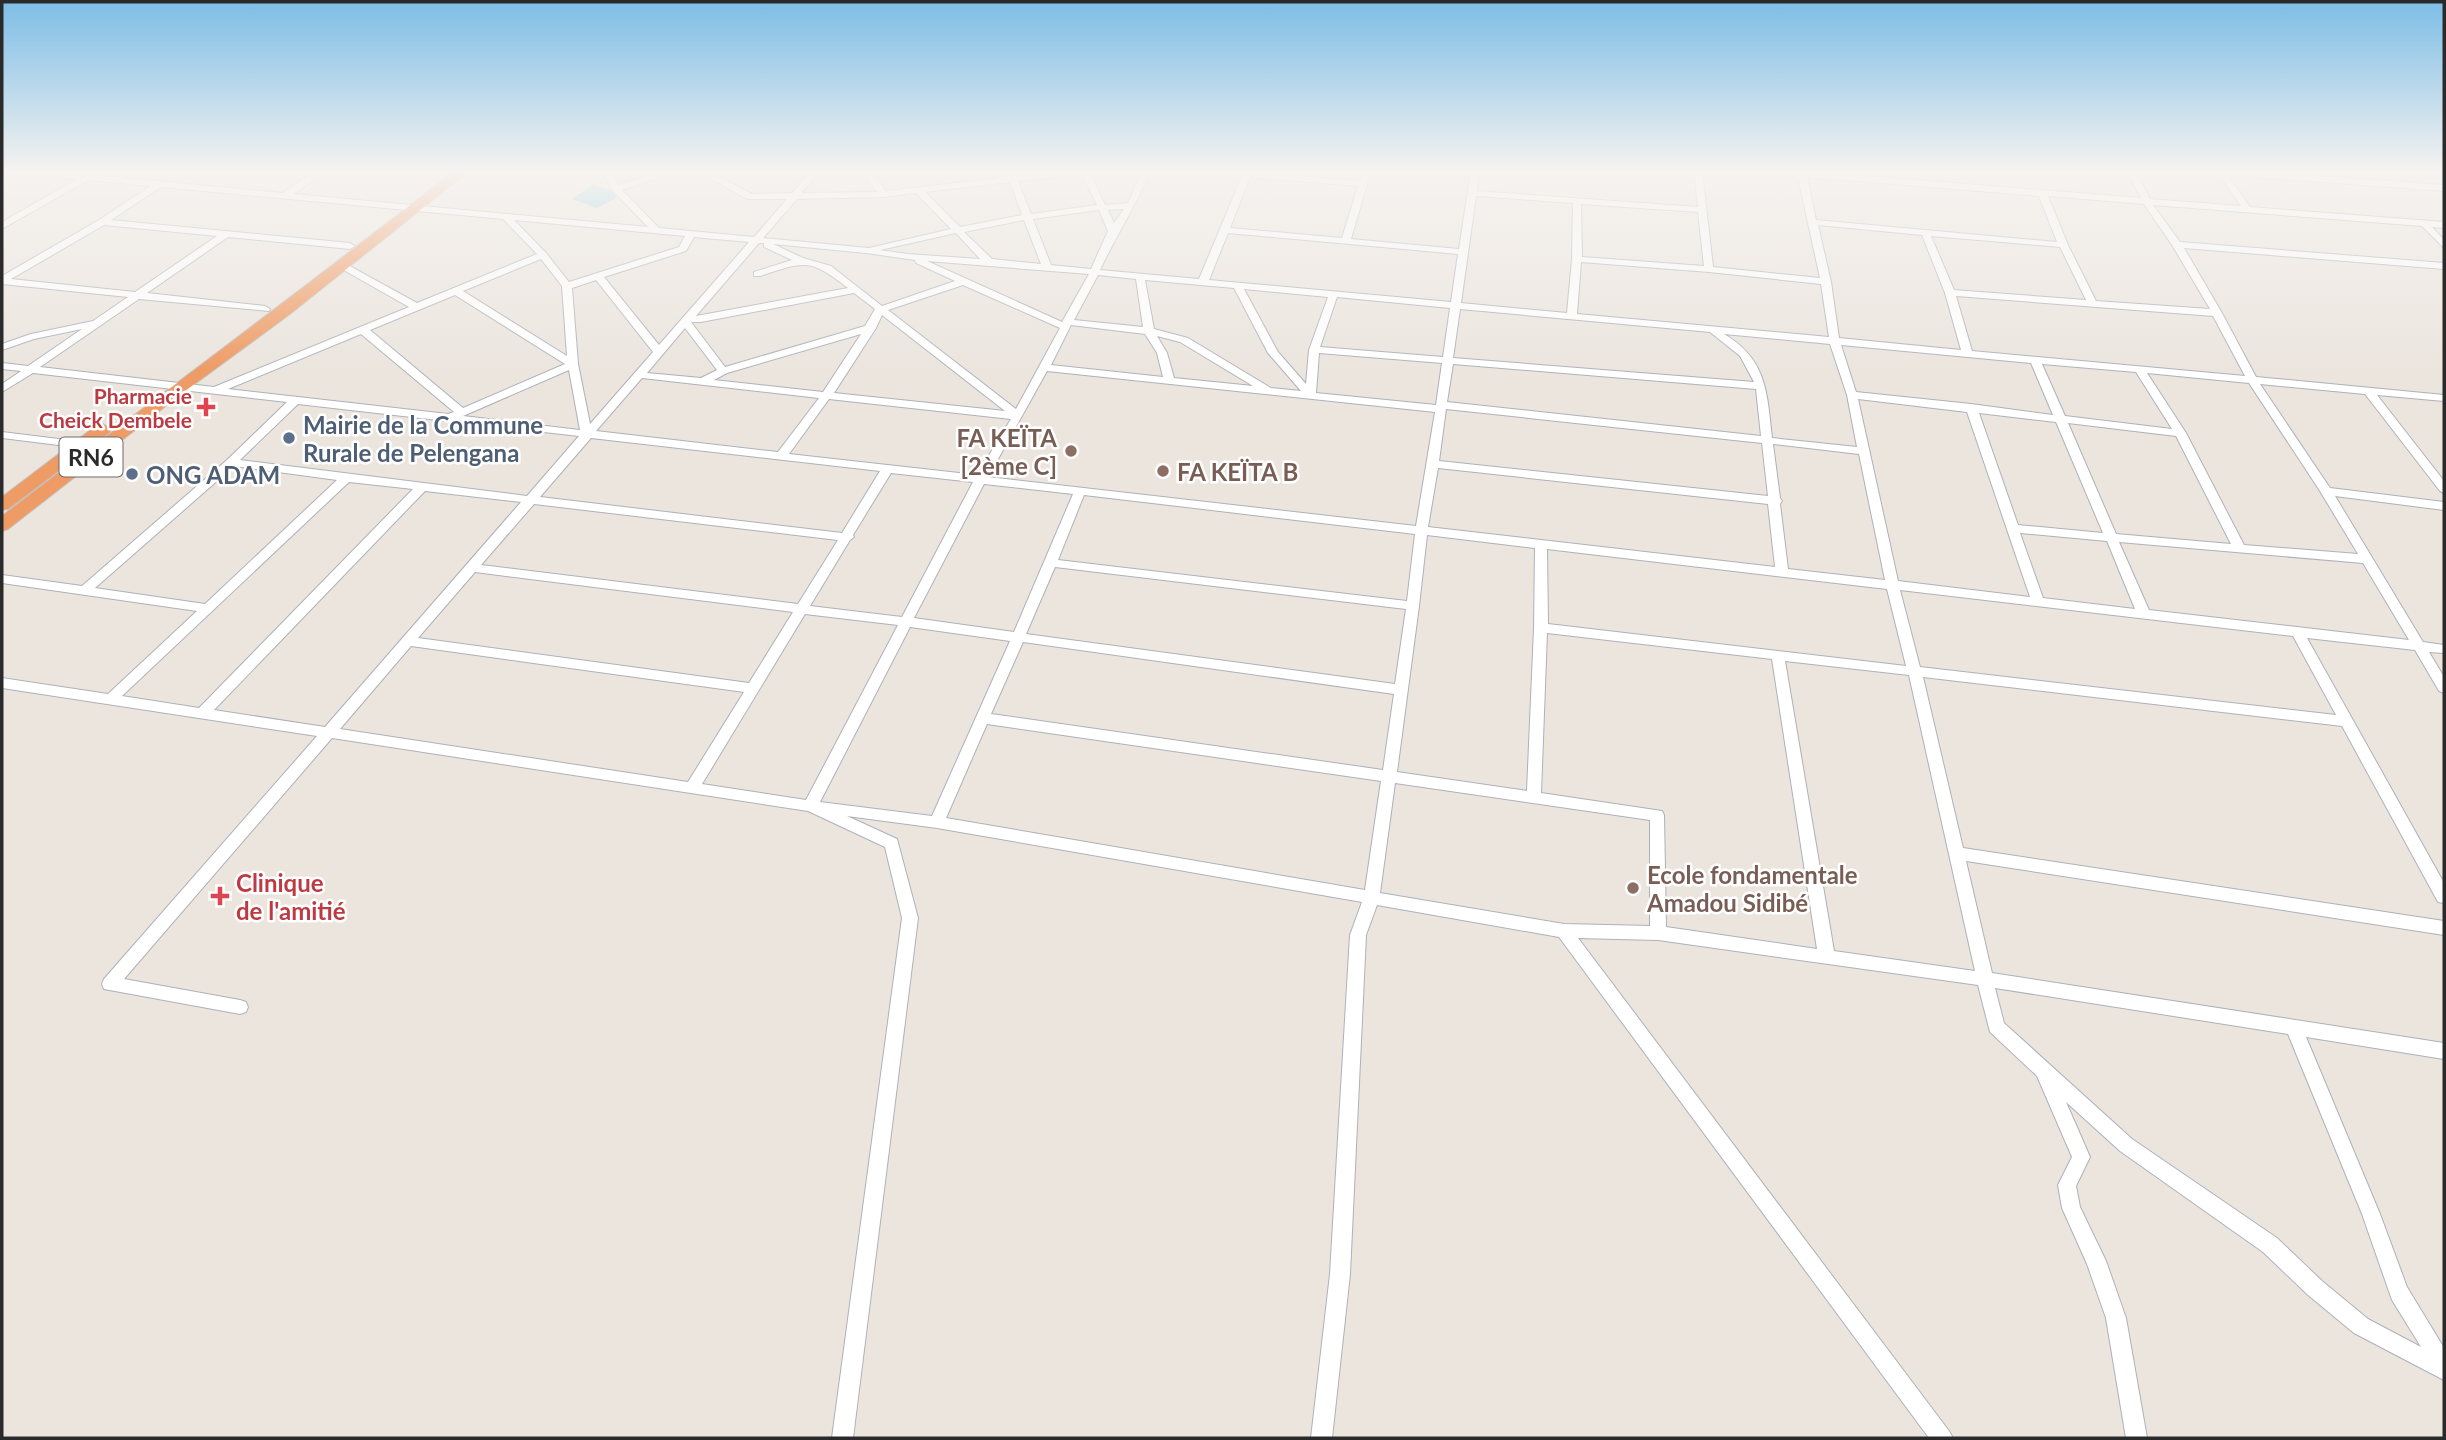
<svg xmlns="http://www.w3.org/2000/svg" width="2446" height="1440" font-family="Lato,sans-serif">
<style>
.water{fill:#7bcbe3}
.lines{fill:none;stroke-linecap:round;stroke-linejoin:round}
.minor-casing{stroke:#aeb1ba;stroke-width:2}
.highway-casing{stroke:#c3c3c3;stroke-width:2}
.minor{fill:#fff;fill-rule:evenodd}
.highway{fill:#ee9b65;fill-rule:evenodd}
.health-dot{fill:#e0444e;stroke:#fff;stroke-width:2.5}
.service-dot{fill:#5c6f8a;stroke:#fff;stroke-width:2.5}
.education-dot{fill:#8d6e63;stroke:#fff;stroke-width:2.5}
.labels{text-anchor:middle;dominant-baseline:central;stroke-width:5;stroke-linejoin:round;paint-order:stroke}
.far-health-label{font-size:21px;font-weight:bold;fill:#be3a42;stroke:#fff;text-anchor:end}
.shield{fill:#fff;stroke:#6a6a6a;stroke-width:2}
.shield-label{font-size:23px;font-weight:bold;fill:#2a2a2a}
.service-label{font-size:24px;font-weight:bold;fill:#4e5e75;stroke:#fff;text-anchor:start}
.education-label{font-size:24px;font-weight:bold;fill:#785e54;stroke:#fff;text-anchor:start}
.health-label{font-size:24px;font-weight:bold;fill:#be3a42;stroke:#fff;text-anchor:start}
</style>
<rect width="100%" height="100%" fill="#ebe5de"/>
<path class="water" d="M592,185L615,191L616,198L597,208L572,199Z"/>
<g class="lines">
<g class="minor-casing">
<path id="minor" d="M15,171H51L283,193L315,171H325L294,194L648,227L613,191L602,171H610L618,185L665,171H679L622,190L659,228L754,237L787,199H747L697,171H708L752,194L792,193L811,171H820L801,193L877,192L862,171H871L886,191L1008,177L1006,171H1014L1016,176L1057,171H1089L1105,205L1128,203L1142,171H1150C1136,206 1116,236 1100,270L1199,279L1242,176L1210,171H1248L1360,181L1363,171H1371L1351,239L1459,249L1471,171H1479L1477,191L1698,207L1694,171H1702L1713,267L1820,278L1798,177L1755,171H1805L2141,198L2127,171H2135L2150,199L2241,206L2217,171H2248L2444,185V191L2228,175L2250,207L2444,222V228L2432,227L2444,240V248L2422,226L2153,205L2180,242L2444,263V269L2184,248L2222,313L2256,377L2444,395V401L2377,395L2444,481V493L2440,491L2365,394L2260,384L2330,488L2444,502V510L2335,496L2423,642L2444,645V653L2429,652L2444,677V693L2439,691L2415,650L2307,638L2444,883V903L2438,902L2342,726L1923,677L1963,848L2444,921V935L1966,861L1992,973L2444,1043V1059L2306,1037L2380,1214L2407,1287L2444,1348V1380L2354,1333L2308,1295L2263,1252L2120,1151L2066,1102L2090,1157L2076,1186L2080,1207L2106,1261L2126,1318L2147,1438H2126L2106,1318L2087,1264L2062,1208L2058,1185L2072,1157L2037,1076L1990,1032L1978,985L1658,940L1578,938L1949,1431L1953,1438H1929L1559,937L1377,905L1366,935L1350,1274L1332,1438H1311L1330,1274L1350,935L1362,902L937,828L847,816L897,839L918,918L853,1438H832L902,918L885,847L808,811L332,738L124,979L240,1000L246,1002L248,1007L246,1012L240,1014L104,989L102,984L104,979L317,736L2,688V678L108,694L197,611L2,583V575L82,586L227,460L287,402L33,373L2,392V384L21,371L2,369V363L28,366L82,329L34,339L2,350V344L31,334L93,321L128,297L2,284V276L99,220L150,186L88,180L2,229V222L77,179ZM1082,174L1097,205L1031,214L1018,181ZM1250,177L1358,186L1342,238L1230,228ZM1807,177L2039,196L2057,242L1816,220ZM1010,182L1022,215L960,227L925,192ZM161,187L503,219L537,254L417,303L346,264H340V268L409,307L214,387L40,367L139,299L269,311L270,309L265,306L147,293L228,237L350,249L355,246L350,243L111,220ZM916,193L951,229L869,248L763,238L797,199L884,197ZM1476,196L1573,203L1572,259L1567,313L1461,303ZM2048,196L2144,204L2172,245L2210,309L2096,301L2068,245ZM1581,204L1698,212L1704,266L1582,257ZM1124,209L1114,223L1108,210ZM1099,210L1108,231L1091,269L1051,265L1033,219ZM514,220L685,236L679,247L569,282L546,253ZM1024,220L1041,264L992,259L964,232ZM104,225L217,236L135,292L11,279ZM1818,225L1922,235L1945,293L1961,350L1839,338L1831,282ZM956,233L980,259L908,254L880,250ZM1228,233L1458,254L1451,302L1209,280ZM1931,236L2060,247L2086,300L1954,290ZM694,237L749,242L659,345L604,277L686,251ZM759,243H764V247L792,260L754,272V276H760C806,261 809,258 848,288L696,316ZM773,244L866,253L915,260L916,263L955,281L882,306L831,266L803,258ZM541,259L562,286L567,356L463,291ZM927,261L1089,274L1062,322ZM1581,262L1709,272L1821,284L1829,337L1577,314ZM1098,275L1136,279L1143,327L1074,320ZM596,280L653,352L590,424L578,364L572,288ZM1145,280L1234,288L1268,353L1301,391L1271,388L1188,338L1154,329ZM963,285L1060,328L1016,409L888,310ZM1244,289L1328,297L1309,350L1306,384L1278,352ZM854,293L875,309L865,326L725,367L691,322H701ZM455,295L565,364L463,408L370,330ZM1956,296L2213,316L2245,376L1972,351ZM1337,297L1450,308L1443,357L1320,347ZM1460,309L1710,332L1740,356L1754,382L1453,358ZM882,315L1005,411L834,393L876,328ZM1071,325L1145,334L1157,353L1163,377L1051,365ZM685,328L717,370L701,378L647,373ZM361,334L454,412L448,414L228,389ZM861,334L823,392L714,380L727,373ZM1724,334L1830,344L1847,395L1857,447L1772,438C1767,393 1767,359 1724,334ZM1157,336L1180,342L1253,386L1174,378L1167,353ZM1841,345L2031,363L2053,415L1971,404L1856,392ZM1319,353L1442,363L1436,405L1316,393ZM1453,364L1756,389L1761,436L1447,402ZM2042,364L2136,372L2172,429L2065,416ZM569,370L580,430L463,416ZM1047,371L1435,412L1416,526L988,477ZM2147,373L2249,383L2320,491L2358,554L2244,545L2186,433ZM642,378L819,398L778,452L596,431ZM829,399L1011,419L977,475L789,454ZM1858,399L1967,412L2030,597L1898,581ZM298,404L579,436L527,496L240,460ZM1446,409L1762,443L1768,496L1439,461ZM1979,413L2056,422L2103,533L2018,525ZM2068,423L2176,436L2231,544L2116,534ZM591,438L880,471L842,533L540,497ZM1773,444L1859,454L1885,580L1788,569L1780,504L1782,501L1780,498ZM234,466L337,480L205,604L95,588ZM1438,468L1768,504L1775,567L1428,527ZM891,473L973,482L902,617L810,606L850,540L854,537L853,535ZM349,482L413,489L199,708L122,696ZM984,484L1073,494L1014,632L914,618ZM425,491L521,502L325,727L214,710ZM1084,495L1415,534L1407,601L1058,560ZM534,504L838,540L798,604L481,565ZM2020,533L2107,541L2135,609L2043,598ZM1427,535L1535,548L1534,628L1527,791L1397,772L1419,606ZM2119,542L2363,563L2409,640L2149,610ZM1547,549L1887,589L1906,666L1548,624ZM1055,567L1406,609L1395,684L1026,634ZM475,572L793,612L749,683L418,638ZM1900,590L2293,636L2336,715L1920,667ZM805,614L898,625L806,800L702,784ZM910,627L1010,641L932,816L820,802ZM1547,633L1772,659L1817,949L1666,927L1664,815L1662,811L1541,793ZM1023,642L1394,694L1383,770L991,714ZM411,646L744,692L688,782L340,729ZM1785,661L1909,675L1975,971L1834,951ZM987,724L1381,781L1365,890L946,818ZM1395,783L1650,820V926L1564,924L1380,893ZM1995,988L2288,1034L2362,1214L2392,1300L2421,1347L2368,1319L2322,1281L2277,1238L2132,1139L2004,1023Z
M2,432L83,442L89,445L83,448L2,438Z"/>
</g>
<g class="highway-casing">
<path id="highway" d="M454,171H469L290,314L185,391L8,529L2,531V516C152,401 305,288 454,171Z
M103,424L111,429L109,433L8,509L2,510V497L97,425Z"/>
</g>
<use href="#minor" class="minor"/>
<use href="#highway" class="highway"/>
</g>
<linearGradient id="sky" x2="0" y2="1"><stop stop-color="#7cbde6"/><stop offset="0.46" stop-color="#f6f3f0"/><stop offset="1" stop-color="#f6f3f0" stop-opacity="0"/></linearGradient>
<rect width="2446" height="373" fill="url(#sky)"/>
<g class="health-dot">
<path d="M202.5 396.5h7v7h7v7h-7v7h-7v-7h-7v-7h7z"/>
<path d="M216.5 885.5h7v7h7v7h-7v7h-7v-7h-7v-7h7z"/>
</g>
<g class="service-dot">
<circle cx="289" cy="438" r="7"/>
<circle cx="132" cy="474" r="7"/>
</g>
<g class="education-dot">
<circle cx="1071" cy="451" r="7"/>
<circle cx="1163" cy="471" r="7"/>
<circle cx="1633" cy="888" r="7"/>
</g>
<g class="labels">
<g class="far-health-label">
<text x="192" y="395">Pharmacie<tspan x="192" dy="24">Cheick Dembele</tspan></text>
</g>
<rect class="shield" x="59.5" y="437.5" width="63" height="39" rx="5"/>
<g class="shield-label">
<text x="91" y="457">RN6</text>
</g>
<g class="service-label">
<text x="303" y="424">Mairie de la Commune<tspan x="303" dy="28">Rurale de Pelengana</tspan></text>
<text x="146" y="474">ONG ADAM</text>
</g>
<g class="education-label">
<text x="1057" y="437" text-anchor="end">FA KEÏTA<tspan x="1057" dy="28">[2ème C]</tspan></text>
<text x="1177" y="471">FA KEÏTA B</text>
<text x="1647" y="874">Ecole fondamentale<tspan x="1647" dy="28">Amadou Sidibé</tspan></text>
</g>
<g class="health-label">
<text x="236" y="882">Clinique<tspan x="236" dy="28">de l'amitié</tspan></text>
</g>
</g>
<rect width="2446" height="1440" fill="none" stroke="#2a2a2a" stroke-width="7"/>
</svg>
